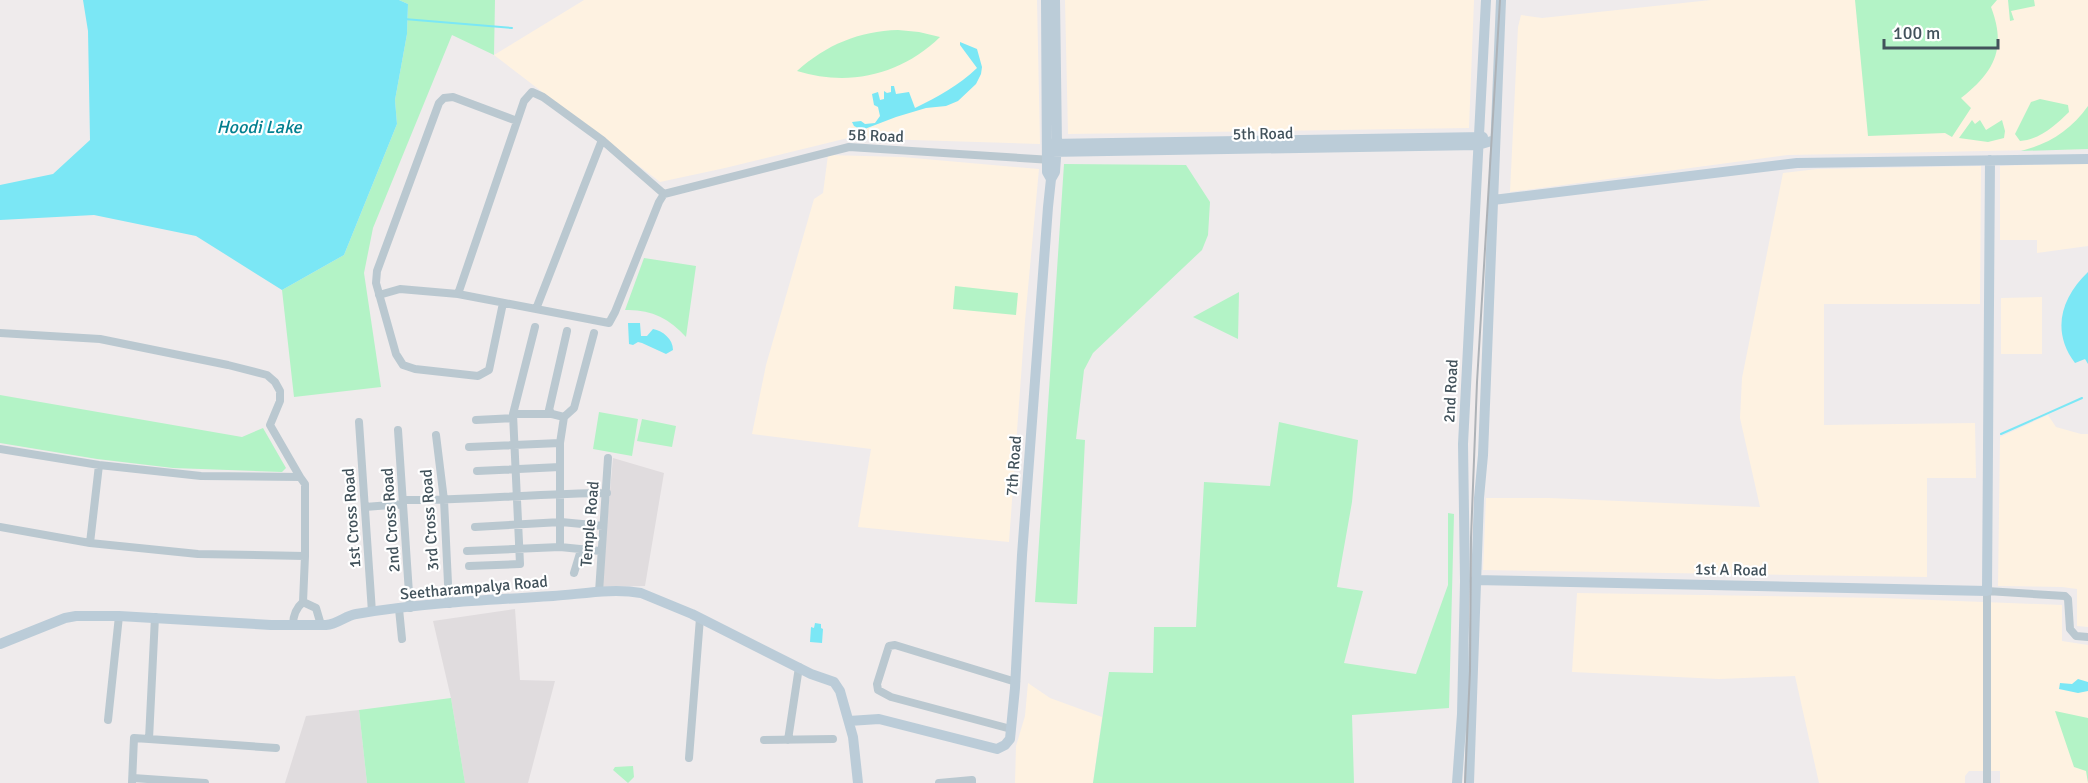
<svg xmlns="http://www.w3.org/2000/svg" width="2088" height="783" font-family="Signika,sans-serif">
<style>
.commercial{fill:#fef2e1}
.education{fill:#e0dcde}
.green{fill:#b3f3c6}
.water{fill:#7be7f5}
.lines{fill:none;stroke-linecap:round;stroke-linejoin:round}
.stream{stroke:#7be7f5;stroke-width:2}
.street{stroke:#bac8d0;stroke-width:8}
.secondary{stroke:#bbccd8;stroke-width:10}
.rail{stroke:#adb2b7;stroke-width:2}
.labels{text-anchor:middle;dominant-baseline:central;stroke-width:4.5;stroke-linejoin:round;paint-order:stroke}
.street-label{font-size:16px;fill:#42525b;stroke:#fff}
.water-label{font-size:18px;font-style:italic;fill:#038090;stroke:#fff}
</style>
<rect width="100%" height="100%" fill="#efebec"/>
<path class="commercial" d="M584,0H1037L1040,144L848,138L725,168L660,182L494,55Z
M1065,0H1474L1469,128L1068,134Z
M1711,0H2088V149L1788,155L1510,192L1518,27L1521,15L1542,18Z
M828,155L902,157L1039,169L1025,321L1009,542L858,527L871,449L752,434L766,365L814,199L823,193Z
M2088,163V246L2037,253V240H2000V166Z
M1981,166L1980,304H1824V425L1975,423L1976,478H1927V577L1483,570L1486,498H1549L1760,507L1740,418L1742,378L1783,173L1817,169Z
M2042,297V354H2001V298Z
M2048,415L2056,427L2081,434H2088V627L2077,626V589L2062,587L1998,586L2000,437Z
M1577,593L1882,598L2062,605V641L2088,645V783H2000V771H1969L1965,776V783H1819L1795,676L1719,679L1572,672Z
M1028,683L1050,698L1102,717L1093,783H1015L1016,746L1025,716Z"/>
<path class="education" d="M613,458L664,473L645,586L601,587Z
M515,609L520,680L555,681L528,783H465L451,698L433,621Z
M359,710L367,783H285L306,716Z"/>
<path class="green" d="M399,0H495L494,55L452,35L373,228L364,273L381,387L294,397L282,290L344,255L397,124L395,100L407,34L408,4Z
M1855,0H1997L1991,7C2007,49 1994,72 1961,98L1971,108L1952,137L1945,133L1868,136Z
M2008,0H2034L2035,6L2011,11L2014,20L2010,21Z
M898,30L919,32L940,37C901,75 849,87 797,71C826,45 859,31 898,30Z
M2040,99L2068,105L2069,112C2056,125 2039,140 2020,141L2015,134L2031,102Z
M2088,106V149L2021,151C2049,144 2071,130 2088,106Z
M1972,120L1975,124L1980,120L1986,130L2002,120L2005,131L2004,138L1988,142L1959,138Z
M1064,164L1186,165L1210,202L1208,235L1202,250L1093,353L1084,370L1076,439L1085,440L1077,604H1073L1035,602Z
M644,258L696,266L686,337C669,318 650,309 625,310Z
M955,286L1018,293L1016,315L953,309Z
M1239,292L1238,339L1193,317Z
M0,395L242,437L263,428L286,468L282,472L173,468L97,459L0,443Z
M599,412L638,419L632,456L593,449Z
M642,419L676,426L672,447L637,441Z
M1279,422L1358,440L1352,502L1337,587L1363,591L1344,663L1416,674L1448,585V513L1454,514L1449,708L1352,715L1354,783H1093L1109,672L1153,673L1154,627H1196L1204,482L1270,486Z
M451,698L465,783H367L359,710Z
M2055,711L2088,718V783L2086,771L2074,767Z
M633,766L634,777L628,783L613,770L615,767Z"/>
<path class="water" d="M83,0H399L408,4L407,34L395,100L397,124L344,255L282,290L196,236L94,215L0,220V185L53,174L90,140L88,31Z
M960,42L977,49L982,67L981,74L976,84L958,101L946,106L926,108L896,117L862,130L854,126L852,122L861,121L865,124L875,123L880,116L878,107L874,105L872,94L878,92L880,100L884,99V91L887,93L891,92V86H894L896,94L909,92L915,108C938,97 959,85 977,68L960,45Z
M2088,272V364L2085,359L2075,363C2051,331 2061,298 2088,272Z
M628,323H640L641,336H647L653,329C663,331 673,339 673,350L666,354L642,343L638,342L633,345L629,344Z
M815,623L821,624V628L823,629L822,643L810,642L811,627L814,628Z
M2078,679L2088,682V691L2078,693L2059,689L2060,683L2072,684Z"/>
<g class="lines">
<path class="stream" d="M404,19L512,28
M2001,434L2082,398"/>
<path class="street" d="M664,194L849,147L1052,160
M458,294L524,101L532,92L543,97L602,140L664,194
M379,295L400,289L458,294L609,323L615,312L659,202L664,194
M503,303L489,370L478,376L415,369L403,365L396,354L376,283L377,271L439,103L444,98L453,97L517,121
M536,309L602,140
M0,333L100,339L228,365L267,375L275,382L280,391V401L270,425L300,477
M513,414H552L564,417
M552,414L549,410L567,331
M476,420L513,418
M359,422L372,612
M398,430L410,608
M436,435L444,500L449,604
M469,447L560,443
M0,449L99,465L201,476L300,477L305,484V556L303,602C296,608 293,615 293,625
M477,471L560,467
M404,500C471,501 539,493 607,493
M365,507L403,504
M0,527L90,543L198,554L305,556
M475,527L561,522L603,526
M90,543L99,465
M560,547V443L564,417L574,408L594,333
M467,551L560,547L600,551
M469,566L520,564L513,414L535,327
M574,573L581,550
M599,592L608,458
M303,602L316,608L321,625
M399,609L402,639
M108,720L119,616
M1011,729L891,697L878,690L877,684L889,646L895,645L1016,682
M149,739L276,748
M764,740L833,739
M788,740L799,667
M689,758L700,618
M133,778L205,783
M132,783L134,738L149,739L155,617
M939,783L972,780V783
M1987,783V591L2065,596L2068,599L2070,629L2076,636L2088,637"/>
<path class="secondary" d="M1046,0L1047,172L1051,179
M1048,144L1483,137
M1048,152L1478,145L1495,140
M1493,200L1797,163L2088,159
M1475,580L1987,591L1990,160
M0,644L65,618L76,616H119L271,625H326C338,624 345,616 356,614C421,603 488,600 553,596C582,594 612,588 641,593L692,614L811,674L834,682L840,691L853,737L858,783
M849,721L879,719L997,749L1005,745L1010,739L1015,688L1022,555L1048,207L1051,179L1055,172L1057,144L1055,0
M1457,783L1462,714L1465,581L1463,444L1486,0
M1469,783L1479,498L1483,455L1501,0"/>
<path class="rail" d="M1465,783L1470,671L1471,538L1477,382L1500,0"/>
</g>
<g class="labels">
<g class="street-label">
<text transform="translate(1263 134) rotate(-1)">5th Road</text>
<text transform="translate(876 136) rotate(2)">5B Road</text>
<text transform="translate(1451 391) rotate(-87)">2nd Road</text>
<text transform="translate(1014 466) rotate(-86)">7th Road</text>
<text transform="translate(352 518) rotate(-94)">1st Cross Road</text>
<text transform="translate(391 520) rotate(-94)">2nd Cross Road</text>
<text transform="translate(430 520) rotate(-94)">3rd Cross Road</text>
<text transform="translate(590 524) rotate(-85)">Temple Road</text>
<text transform="translate(1731 570) rotate(1)">1st A Road</text>
<text transform="translate(474 588) rotate(-5)">Seetharampalya Road</text>
</g>
<g class="water-label">
<text x="259" y="127">Hoodi Lake</text>
</g>
</g>
<path d="M1884 39v9h114v-9" fill="none" stroke="#42525b" stroke-width="3"/>
<text x="1893" y="39" font-size="18" fill="#42525b" stroke="#ffffff" stroke-width="4.5" paint-order="stroke">100 m</text>
</svg>
